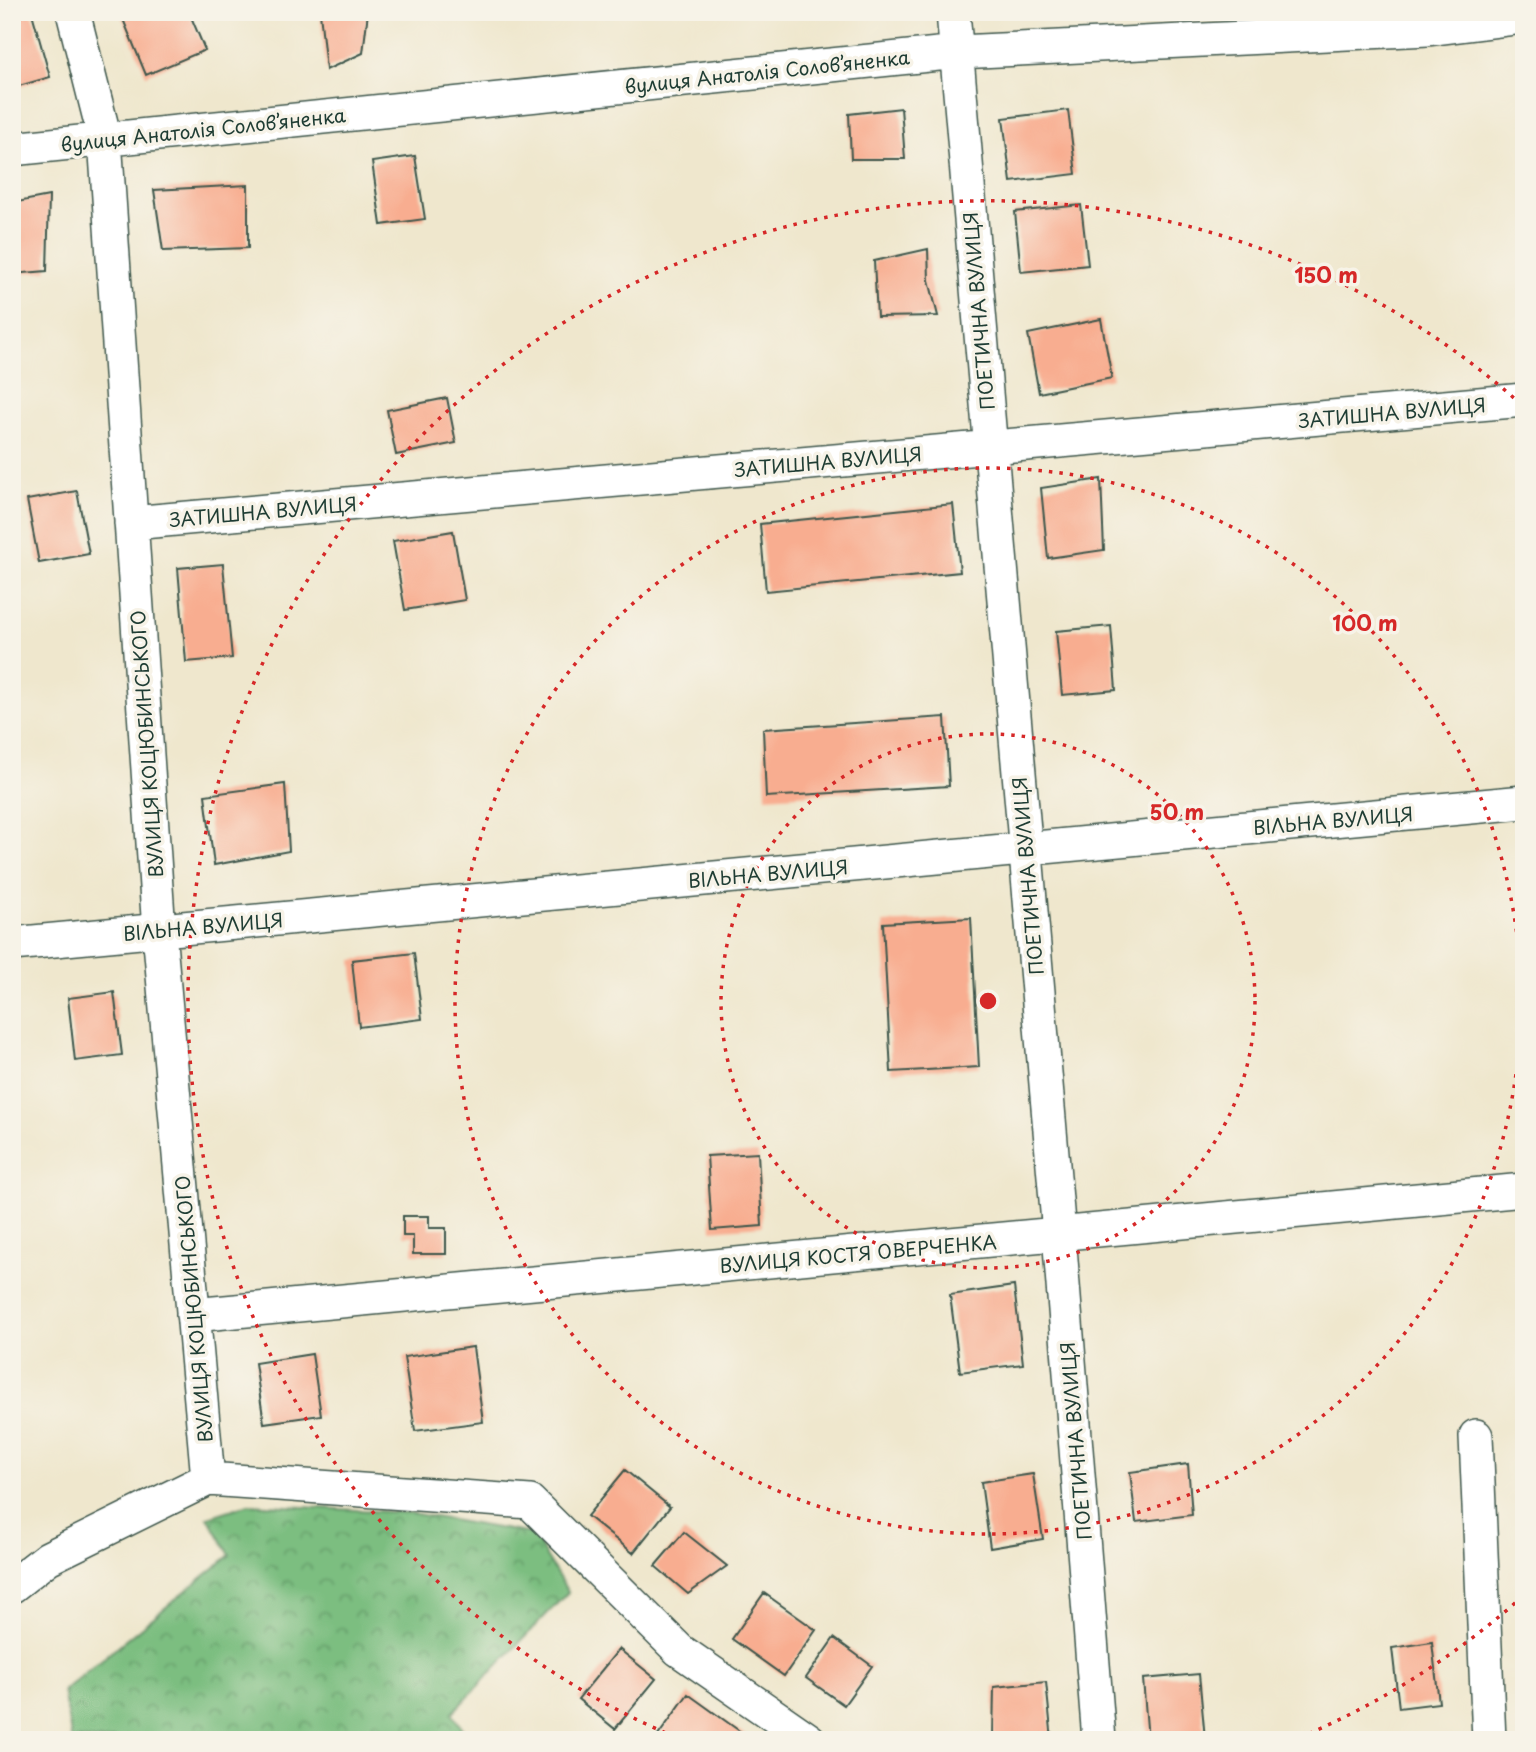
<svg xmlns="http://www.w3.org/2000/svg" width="1536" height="1752" font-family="'Playpen Sans',sans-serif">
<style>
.forest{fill:url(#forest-crowns);stroke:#4e7e5a;stroke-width:2}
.building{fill:#f8ad90}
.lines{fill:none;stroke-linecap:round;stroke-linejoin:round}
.street-casing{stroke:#3e564b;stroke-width:36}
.street{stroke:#fff;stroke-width:33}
.ring{fill:none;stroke:#d62828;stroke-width:3.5;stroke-dasharray:3.5 7}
.labels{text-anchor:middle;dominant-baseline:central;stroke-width:7;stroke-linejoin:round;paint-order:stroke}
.street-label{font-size:19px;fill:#1f3d34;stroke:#f7f3e8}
.centre{fill:#d62828;stroke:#f7f3e8;stroke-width:3.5}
.ring-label{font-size:21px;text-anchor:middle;font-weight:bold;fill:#d62828;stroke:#f7f3e8;stroke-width:7;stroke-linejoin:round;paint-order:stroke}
</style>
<defs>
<pattern id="forest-crowns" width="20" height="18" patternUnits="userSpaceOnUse" patternTransform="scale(1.75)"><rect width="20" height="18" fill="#7cbe80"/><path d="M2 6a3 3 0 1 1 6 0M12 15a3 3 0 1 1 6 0" fill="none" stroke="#659c6a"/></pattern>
</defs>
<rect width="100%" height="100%" fill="#f7f3e8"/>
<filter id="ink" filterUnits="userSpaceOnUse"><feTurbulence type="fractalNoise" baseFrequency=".0143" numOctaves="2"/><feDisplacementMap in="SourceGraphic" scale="14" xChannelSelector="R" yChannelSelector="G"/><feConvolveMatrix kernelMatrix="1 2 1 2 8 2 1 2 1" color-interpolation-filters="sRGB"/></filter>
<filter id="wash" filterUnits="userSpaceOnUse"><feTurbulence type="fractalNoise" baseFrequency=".00686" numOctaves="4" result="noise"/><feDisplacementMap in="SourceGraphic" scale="28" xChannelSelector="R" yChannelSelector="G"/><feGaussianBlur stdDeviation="1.57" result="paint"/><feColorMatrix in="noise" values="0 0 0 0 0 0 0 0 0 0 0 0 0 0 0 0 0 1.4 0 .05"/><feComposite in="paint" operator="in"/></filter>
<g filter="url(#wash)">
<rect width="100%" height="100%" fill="#efe7cd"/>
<path class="forest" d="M249,1504L411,1513L532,1534L568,1592L452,1713L469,1740H72L63,1691L230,1555L208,1517Z"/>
<g id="blocks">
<path class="building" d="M120,12H189L205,50L146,75Z
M320,12H368L363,53L326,70Z
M843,12H867V14L844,17Z
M32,13L50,77L12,88V19Z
M901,108L905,159H851L849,114Z
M1068,110L1076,174L1011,182L1003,118Z
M415,156L425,219L381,225L372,162Z
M248,185V248L163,251L154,190Z
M49,196L47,271L12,274V203Z
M1081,205L1088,265L1021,272L1015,212Z
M928,249L929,280L938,316L877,317L874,261Z
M1101,319L1112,378L1039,393L1028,334Z
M447,398L456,443L396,455L387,410Z
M1101,479L1104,550L1048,558L1041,488Z
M77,491L89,554L39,563L27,500Z
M953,504L960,572L766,591L760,524Z
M453,531L465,600L405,610L393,541Z
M223,564L232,658L186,662L178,568Z
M1111,626L1116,690L1062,695L1056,631Z
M945,717L949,786L766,797L763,729Z
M285,784L289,851L214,865L205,795Z
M971,918L979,1067L891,1072L883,923Z
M414,953L422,1019L359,1027L352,960Z
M114,992L122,1055L75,1061L68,998Z
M758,1153L762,1226L712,1230L707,1156Z
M403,1216H429V1228H446V1254H413V1236H403Z
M1014,1286L1023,1364L960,1372L950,1295Z
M473,1347L483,1422L415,1431L404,1357Z
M312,1354L321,1415L264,1423L255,1363Z
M1188,1464L1192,1515L1136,1522L1130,1472Z
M625,1470L670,1507L633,1553L587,1516Z
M1033,1474L1043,1539L990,1548L981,1482Z
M684,1532L727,1566L688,1594L655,1566Z
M764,1593L816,1630L784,1676L732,1639Z
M834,1638L872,1666L844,1705L806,1678Z
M1432,1642L1439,1703L1399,1708L1392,1648Z
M619,1649L656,1679L615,1729L578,1699Z
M1199,1674L1205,1739L1148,1740L1143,1679Z
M1046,1682L1052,1740H993L994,1687Z
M688,1694L752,1740H655Z"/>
</g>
</g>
<g filter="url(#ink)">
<use href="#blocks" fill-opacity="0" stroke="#3e564b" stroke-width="2"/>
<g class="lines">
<g class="street-casing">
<path id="street" d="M73,12L105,139L159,931L208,1479
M953,12L1059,1234L1099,1740
M12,149L958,52L1428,29L1524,17
M131,523L1524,400
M12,944L1524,802
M193,1315L1524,1190
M1476,1436L1489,1740
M12,1586L48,1558L208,1479L530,1502L679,1650L809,1740"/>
</g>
<use href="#street" class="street"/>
</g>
</g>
<g class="ring">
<circle cx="988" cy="1001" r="267"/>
<circle cx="988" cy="1001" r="533"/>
<path d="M1523 1596A800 800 0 0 1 1301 1737M675 1737A800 800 0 1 1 1523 406"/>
</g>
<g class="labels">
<g class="street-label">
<text transform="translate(767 71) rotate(-6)">вулиця Анатолія Соловʼяненка</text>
<text transform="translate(203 129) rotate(-6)">вулиця Анатолія Соловʼяненка</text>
<text transform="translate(978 311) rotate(-95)">ПОЕТИЧНА ВУЛИЦЯ</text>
<text transform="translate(1392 412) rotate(-5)">ЗАТИШНА ВУЛИЦЯ</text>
<text transform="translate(828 461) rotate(-5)">ЗАТИШНА ВУЛИЦЯ</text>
<text transform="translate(263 511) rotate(-5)">ЗАТИШНА ВУЛИЦЯ</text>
<text transform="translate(146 744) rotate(-94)">ВУЛИЦЯ КОЦЮБИНСЬКОГО</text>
<text transform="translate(1333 820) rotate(-5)">ВІЛЬНА ВУЛИЦЯ</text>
<text transform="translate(768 873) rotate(-5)">ВІЛЬНА ВУЛИЦЯ</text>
<text transform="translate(1027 876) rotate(-95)">ПОЕТИЧНА ВУЛИЦЯ</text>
<text transform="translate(203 926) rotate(-5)">ВІЛЬНА ВУЛИЦЯ</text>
<text transform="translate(858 1253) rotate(-5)">ВУЛИЦЯ КОСТЯ ОВЕРЧЕНКА</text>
<text transform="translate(193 1309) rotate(-95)">ВУЛИЦЯ КОЦЮБИНСЬКОГО</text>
<text transform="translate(1075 1441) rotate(-95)">ПОЕТИЧНА ВУЛИЦЯ</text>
</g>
</g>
<circle cx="988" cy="1001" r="10" class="centre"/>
<g class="ring-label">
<text x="1326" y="283">150 m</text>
<text x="1365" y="631">100 m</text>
<text x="1177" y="820">50 m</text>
</g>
<rect width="1536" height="1752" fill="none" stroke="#f7f3e8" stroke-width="42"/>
</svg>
